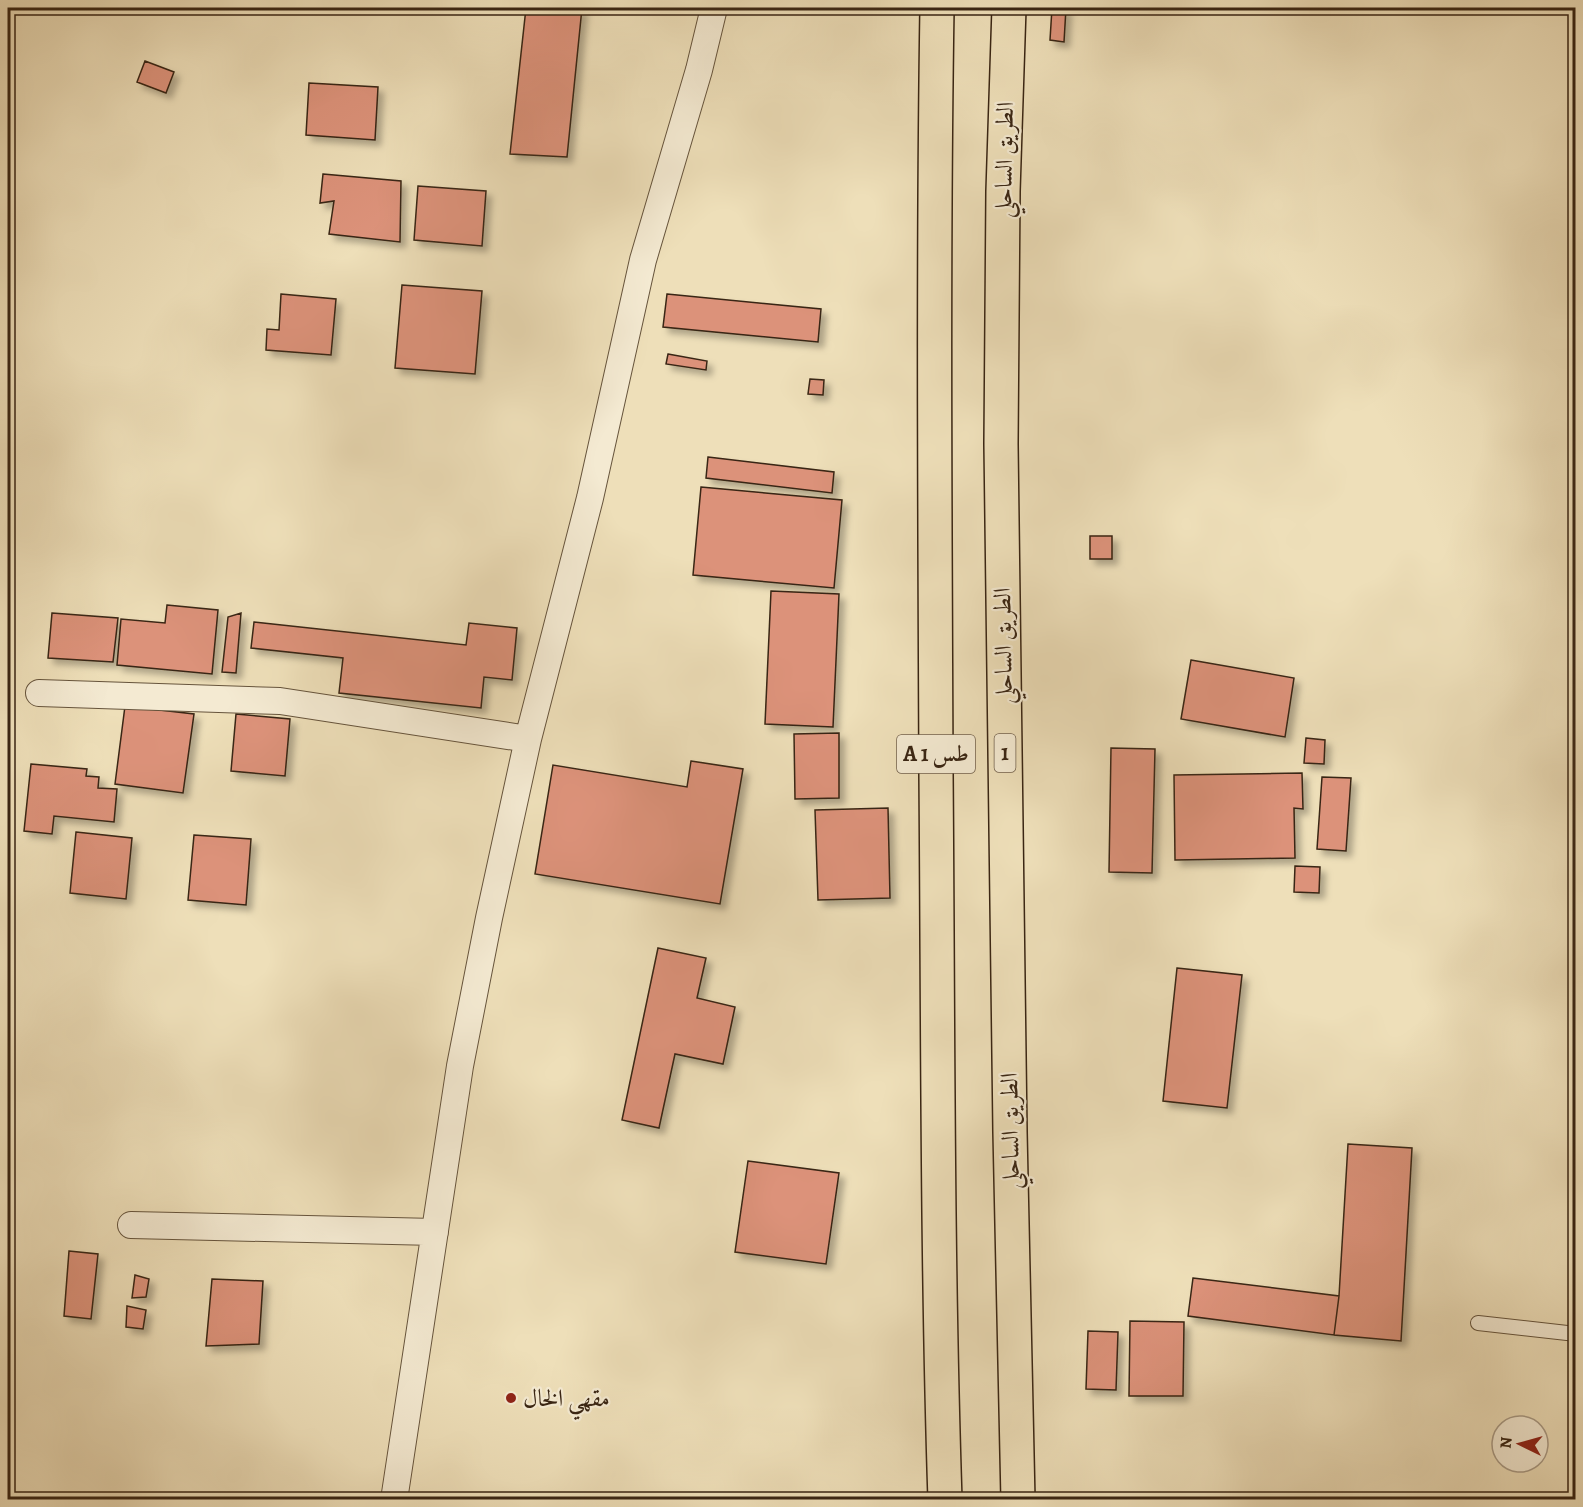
<svg xmlns="http://www.w3.org/2000/svg" width="1583" height="1507" font-family="Alegreya,Amiri,serif">
<style>
.building{fill:#dc927a;stroke:#392513;stroke-width:1.5;filter:url(#shadow)}
.lines{fill:none;stroke-linecap:round;stroke-linejoin:round}
.lane-casing{stroke:#66543c;stroke-width:16}
.street-casing{stroke:#66543c;stroke-width:28}
.highway-casing{stroke:#392513;stroke-width:36}
.lane{stroke:#f4ead2;stroke-width:14}
.street{stroke:#f4ead2;stroke-width:26}
.highway{stroke:#eedfb9;stroke-width:33}
.poi-dot{fill:#8f2418;stroke:#f4ead2;stroke-width:2}
.labels{text-anchor:middle;dominant-baseline:central;stroke-width:4.5;stroke-linejoin:round;paint-order:stroke}
.shield{fill:#f4ead2;stroke:#71604c;stroke-width:1.5}
.shield-label{font-size:22px;font-weight:bold;fill:#392513}
.street-label{font-size:24px;fill:#392513;stroke:#f4ead2}
.poi-label{font-size:24px;fill:#392513;stroke:#f4ead2;text-anchor:start}
</style>
<defs>
<filter id="shadow"><feDropShadow dx="5.5" dy="5.5" stdDeviation="3" flood-color="#0004"/></filter>
</defs>
<rect width="100%" height="100%" fill="#eedfb9"/>
<filter id="stains"><feTurbulence type="fractalNoise" baseFrequency=".00333" numOctaves="4"/><feColorMatrix values="0 0 0 0 .2 0 0 0 0 .09 0 0 0 0 .02 0 0 0 .5 -.17"/></filter>
<radialGradient id="worn" r=".72"><stop offset=".6" stop-color="#630" stop-opacity="0"/><stop offset="1" stop-color="#630" stop-opacity=".3"/></radialGradient>
<path class="building" d="M526,8H582L567,157L510,154Z
M1052,8H1066L1064,42L1050,40Z
M145,61L174,72L166,93L137,82Z
M309,83L378,87L375,140L306,135Z
M323,174L401,181L400,242L329,234L334,201L320,203Z
M418,186L486,191L482,246L414,240Z
M402,285L482,291L475,374L395,368Z
M281,294L336,299L331,355L266,350L267,329L279,330Z
M667,294L821,309L818,342L663,327Z
M668,354L707,361L706,370L666,364Z
M810,379L824,380L823,395L808,394Z
M708,457L834,472L832,493L706,478Z
M701,487L842,500L834,588L693,575Z
M1090,536H1112V559H1090Z
M771,591L839,594L833,727L765,724Z
M167,605L218,610L212,674L117,665L121,619L165,623Z
M52,613L118,618L113,662L48,658Z
M241,613L236,673L222,672L228,617Z
M254,622L466,645L469,623L517,628L512,680L484,677L481,708L339,693L343,658L251,648Z
M1191,660L1294,678L1285,737L1181,719Z
M125,706L194,714L183,793L115,784Z
M236,714L290,719L285,776L231,771Z
M839,733V798L795,799L794,734Z
M1306,738L1325,740L1324,764L1304,763Z
M1111,748L1155,749L1152,873L1109,872Z
M691,761L743,769L720,904L535,874L553,765L687,787Z
M31,764L87,769L86,776L99,777L98,788L117,789L114,822L54,816L52,834L24,831Z
M1302,773L1303,809L1294,808L1295,858L1175,860L1174,775Z
M1322,777L1351,778L1346,851L1317,849Z
M888,808L890,898L818,900L815,810Z
M76,832L132,838L126,899L70,893Z
M194,835L251,839L246,905L188,900Z
M1295,866L1320,867L1319,893L1294,892Z
M658,948L706,958L697,998L735,1007L723,1064L675,1054L659,1128L622,1120Z
M1177,968L1242,975L1227,1108L1163,1101Z
M1348,1144L1412,1148L1401,1341L1334,1335L1339,1296Z
M748,1161L839,1173L826,1264L735,1252Z
M69,1251L98,1254L91,1319L64,1316Z
M135,1275L149,1279L146,1297L132,1298Z
M1193,1278L1339,1296L1334,1335L1188,1316Z
M212,1279L263,1281L259,1344L206,1346Z
M127,1306L146,1310L143,1329L126,1327Z
M1130,1321L1184,1322L1183,1396H1129Z
M1088,1331L1118,1332L1116,1390L1086,1389Z
M1369,1494L1415,1498V1500H1369Z"/>
<g class="lines">
<g class="lane-casing">
<path id="lane" d="M1478,1323L1576,1334"/>
</g>
<g class="street-casing">
<path id="street" d="M39,693L280,701L528,739
M131,1225L435,1232
M394,1500L460,1066L489,918L528,739L590,498L643,260L699,70L714,8"/>
</g>
<g class="highway-casing">
<path id="highway" d="M937,8C933,262 935,517 936,772C938,1015 937,1257 945,1500
M1009,8L1003,191L1001,444L1010,1132L1018,1500"/>
</g>
<use href="#lane" class="lane"/>
<use href="#street" class="street"/>
<use href="#highway" class="highway"/>
</g>
<circle class="poi-dot" cx="511" cy="1398" r="6"/>
<g class="labels">
<g class="shield">
<rect x="994.5" y="734" width="21" height="38" rx="4.5"/>
<rect x="897" y="735" width="78" height="38" rx="4.5"/>
</g>
<g class="shield-label">
<text x="1005" y="753">1</text>
<text x="936" y="754">A 1 طس</text>
</g>
<g class="street-label">
<text transform="translate(1004 160) rotate(-89)">الطريق الساحلي</text>
<text transform="translate(1003 646) rotate(-91)">الطريق الساحلي</text>
<text transform="translate(1010 1131) rotate(-91)">الطريق الساحلي</text>
</g>
<g class="poi-label">
<text x="523" y="1398">مقهي الخال</text>
</g>
</g>
<rect width="1583" height="1507" fill="none" stroke="#eedfb9" stroke-width="30"/>
<rect x="9" y="9" width="1565" height="1489" fill="none" stroke="#392513" stroke-width="3"/>
<rect x="15" y="15" width="1553" height="1477" fill="none" stroke="#392513" stroke-width="1.5"/>
<g transform="translate(1520 1444) rotate(275)"><circle r="28" fill="#f4ead2" stroke="#a99b86" stroke-width="1.5"/>
<path d="M0-4.5L10 22L0 15L-10 22Z" fill="#8f2418"/>
<text y="-9" font-size="16" font-weight="bold" text-anchor="middle" fill="#392513">N</text>
</g>
<rect width="100%" height="100%" filter="url(#stains)"/>
<rect width="100%" height="100%" fill="url(#worn)"/>
</svg>
